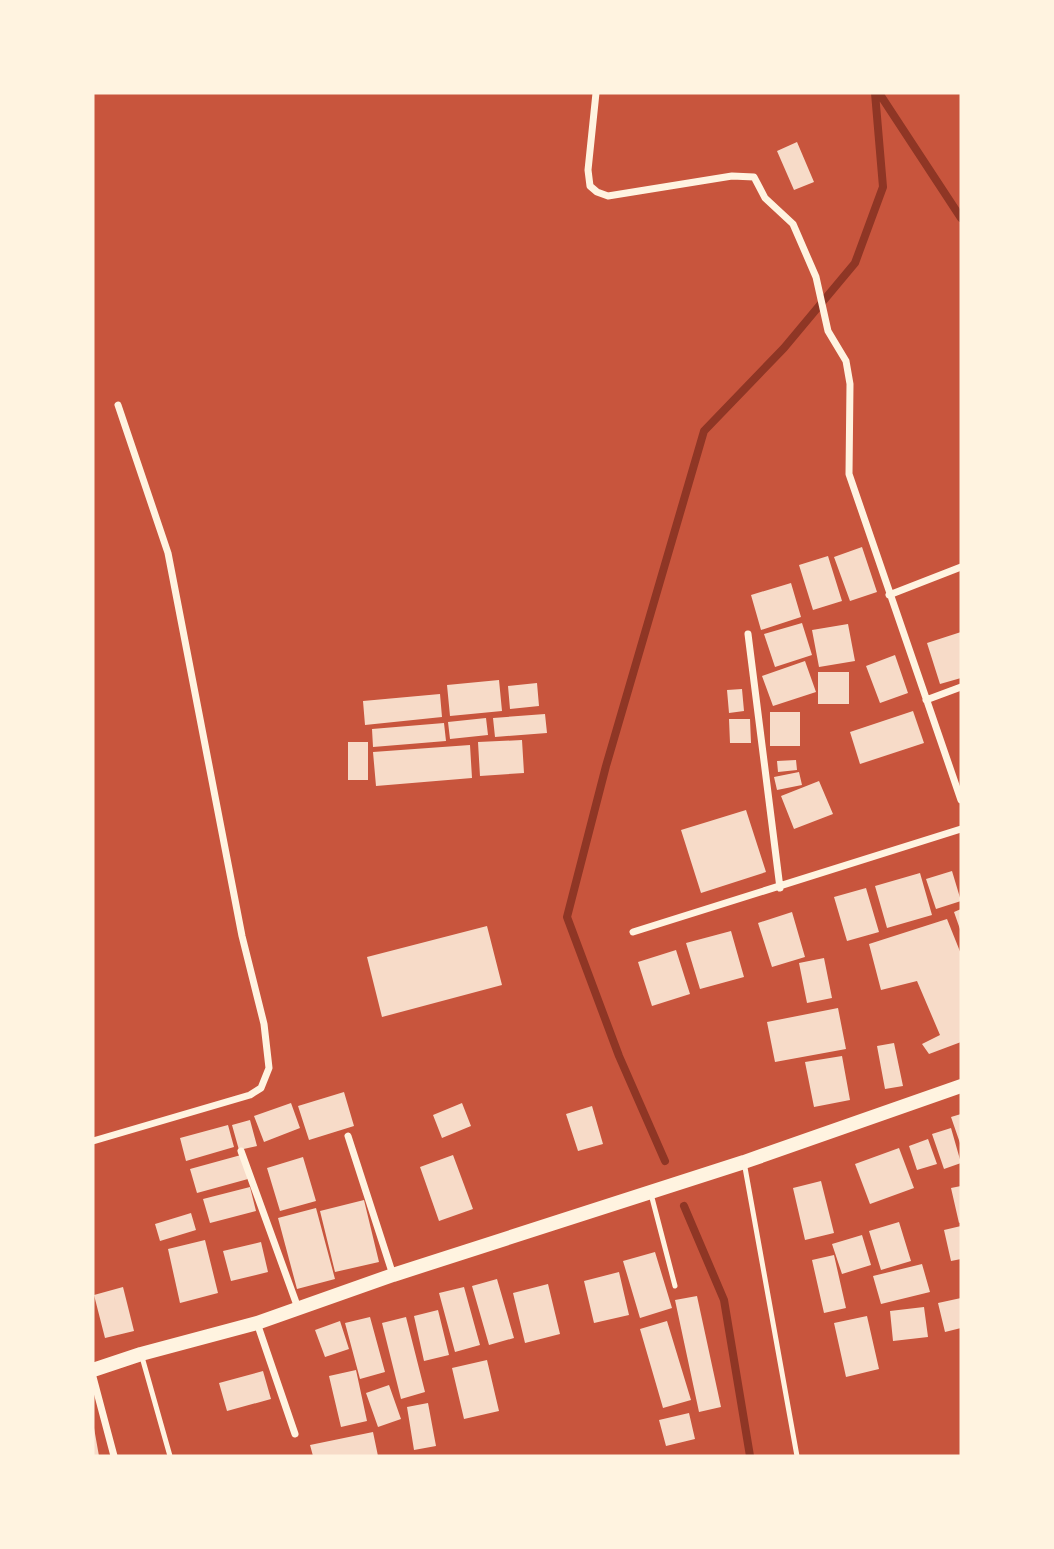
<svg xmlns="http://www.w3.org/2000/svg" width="1054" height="1549" font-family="Arial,sans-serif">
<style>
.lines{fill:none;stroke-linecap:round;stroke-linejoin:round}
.stream{stroke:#8f3625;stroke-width:8}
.building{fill:#f7dbc8}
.service{stroke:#fff3e0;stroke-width:5}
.minor{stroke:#fff3e0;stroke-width:7}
.secondary{stroke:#fff3e0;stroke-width:14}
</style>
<rect width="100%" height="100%" fill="#c8553d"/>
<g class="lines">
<path class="stream" d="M879,93L961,218
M665,1161L619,1056L567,917L606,766L704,431L784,348L855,263L883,187L875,93
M684,1206L724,1300L750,1456"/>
</g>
<path class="building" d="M797,142L814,182L794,190L777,151Z
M862,547L877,592L850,601L834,557Z
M828,556L842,601L813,610L799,565Z
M791,583L801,617L761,630L751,595Z
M802,623L812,655L775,667L764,634Z
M848,624L855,661L819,667L812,630Z
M961,632V678L940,684L927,643Z
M895,655L908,693L880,703L866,666Z
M805,661L816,692L773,706L762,676Z
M818,672H849V704H818Z
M499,680L502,711L450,716L447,685Z
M537,683L539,706L510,709L508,686Z
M742,689L744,711L729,713L727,690Z
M440,694L442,717L365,725L363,701Z
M913,711L924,743L860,764L850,732Z
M770,712H800V746H770Z
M545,714L547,733L495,737L493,718Z
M486,718L488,735L450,739L448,722Z
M729,719H750L751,743H730Z
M444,723L446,741L373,747L372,729Z
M522,740L524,773L480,776L478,742Z
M348,742H368V780H348Z
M470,745L472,778L376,786L373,752Z
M796,760L797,770L778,772L777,761Z
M799,772L802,785L777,790L774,777Z
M819,781L833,814L794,829L781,796Z
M746,810L766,872L701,893L681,830Z
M952,871L961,901L936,909L926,879Z
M920,873L932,915L887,928L875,886Z
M866,888L879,932L847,941L834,897Z
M961,909V932L954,912Z
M792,912L805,957L772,967L758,923Z
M947,919L961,954V1042L929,1054L922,1044L940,1035L917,981L881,990L869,944Z
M487,926L502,985L382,1017L367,957Z
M731,931L744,977L700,989L686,943Z
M676,950L690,994L652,1006L638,962Z
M824,958L832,998L807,1003L799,963Z
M838,1008L846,1049L775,1062L767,1022Z
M894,1043L903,1086L885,1089L877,1046Z
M842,1056L850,1100L814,1107L805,1062Z
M344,1092L354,1126L309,1140L298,1106Z
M291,1103L300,1128L264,1142L254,1116Z
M462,1103L471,1126L442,1138L433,1115Z
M592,1106L603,1144L578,1151L566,1114Z
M961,1114V1146L951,1117Z
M250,1120L257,1146L239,1150L232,1125Z
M228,1125L234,1147L186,1161L180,1138Z
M951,1128L961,1163L944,1169L932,1134Z
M928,1139L937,1164L917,1170L909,1146Z
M899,1148L914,1188L870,1204L855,1164Z
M241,1155L248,1179L197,1193L190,1169Z
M453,1155L473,1209L439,1221L420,1167Z
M303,1157L316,1201L280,1211L267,1168Z
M821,1181L834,1233L805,1240L793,1188Z
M961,1186V1222L959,1223L951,1188Z
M250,1187L256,1211L210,1223L203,1199Z
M364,1200L379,1262L335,1272L320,1211Z
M316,1208L335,1279L297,1289L278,1218Z
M191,1213L196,1230L160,1241L155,1224Z
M899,1222L911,1261L881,1270L869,1231Z
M961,1226V1259L951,1261L944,1230Z
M862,1235L871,1265L842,1274L832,1244Z
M205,1240L218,1293L180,1303L168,1249Z
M261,1242L268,1272L231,1281L223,1251Z
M655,1252L672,1308L640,1318L623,1261Z
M834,1255L846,1308L824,1313L812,1260Z
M922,1264L930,1292L881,1304L873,1276Z
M619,1272L629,1315L594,1323L584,1281Z
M497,1279L514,1338L489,1345L472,1286Z
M548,1284L560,1334L525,1343L513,1293Z
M123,1287L134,1331L105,1338L94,1295Z
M464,1287L480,1345L455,1352L439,1293Z
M697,1296L721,1407L699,1412L675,1300Z
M961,1298V1328L945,1332L938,1303Z
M924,1307L928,1337L893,1341L890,1311Z
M438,1310L449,1355L424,1361L414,1316Z
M867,1316L879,1369L846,1377L834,1323Z
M370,1317L385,1372L360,1379L345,1323Z
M406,1317L425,1392L401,1399L382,1323Z
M340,1321L349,1349L325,1357L315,1330Z
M667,1321L691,1400L663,1408L640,1329Z
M487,1360L499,1411L464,1419L452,1368Z
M356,1370L367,1421L341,1427L329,1376Z
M263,1371L271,1399L227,1411L219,1383Z
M389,1385L401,1419L378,1427L366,1393Z
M428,1403L436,1446L414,1450L407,1407Z
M689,1413L695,1439L666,1446L659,1420Z
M93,1428H94L99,1456H93Z
M373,1432L378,1456H313L310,1445Z"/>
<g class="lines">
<path class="service" d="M744,1162L797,1456
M651,1194L675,1286
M142,1357L170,1456"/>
<path class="minor" d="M596,93L588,170L590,186L597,192L608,196L732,176L754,177L765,198L793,224L816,277L828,331L846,361L850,384L849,474L961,800
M889,595L961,567
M748,634L780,888
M926,700L961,687
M633,932L961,829
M348,1136L393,1275
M93,1141L250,1095L261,1088L269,1068L264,1024L242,936L168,553L118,405
M241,1151L298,1308
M257,1323L295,1434
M93,1377L114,1456"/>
<path class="secondary" d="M93,1370L141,1354L257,1323L393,1275L744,1162L961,1086"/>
</g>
<rect width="1054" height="1549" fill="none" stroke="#fff3e0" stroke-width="189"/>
</svg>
